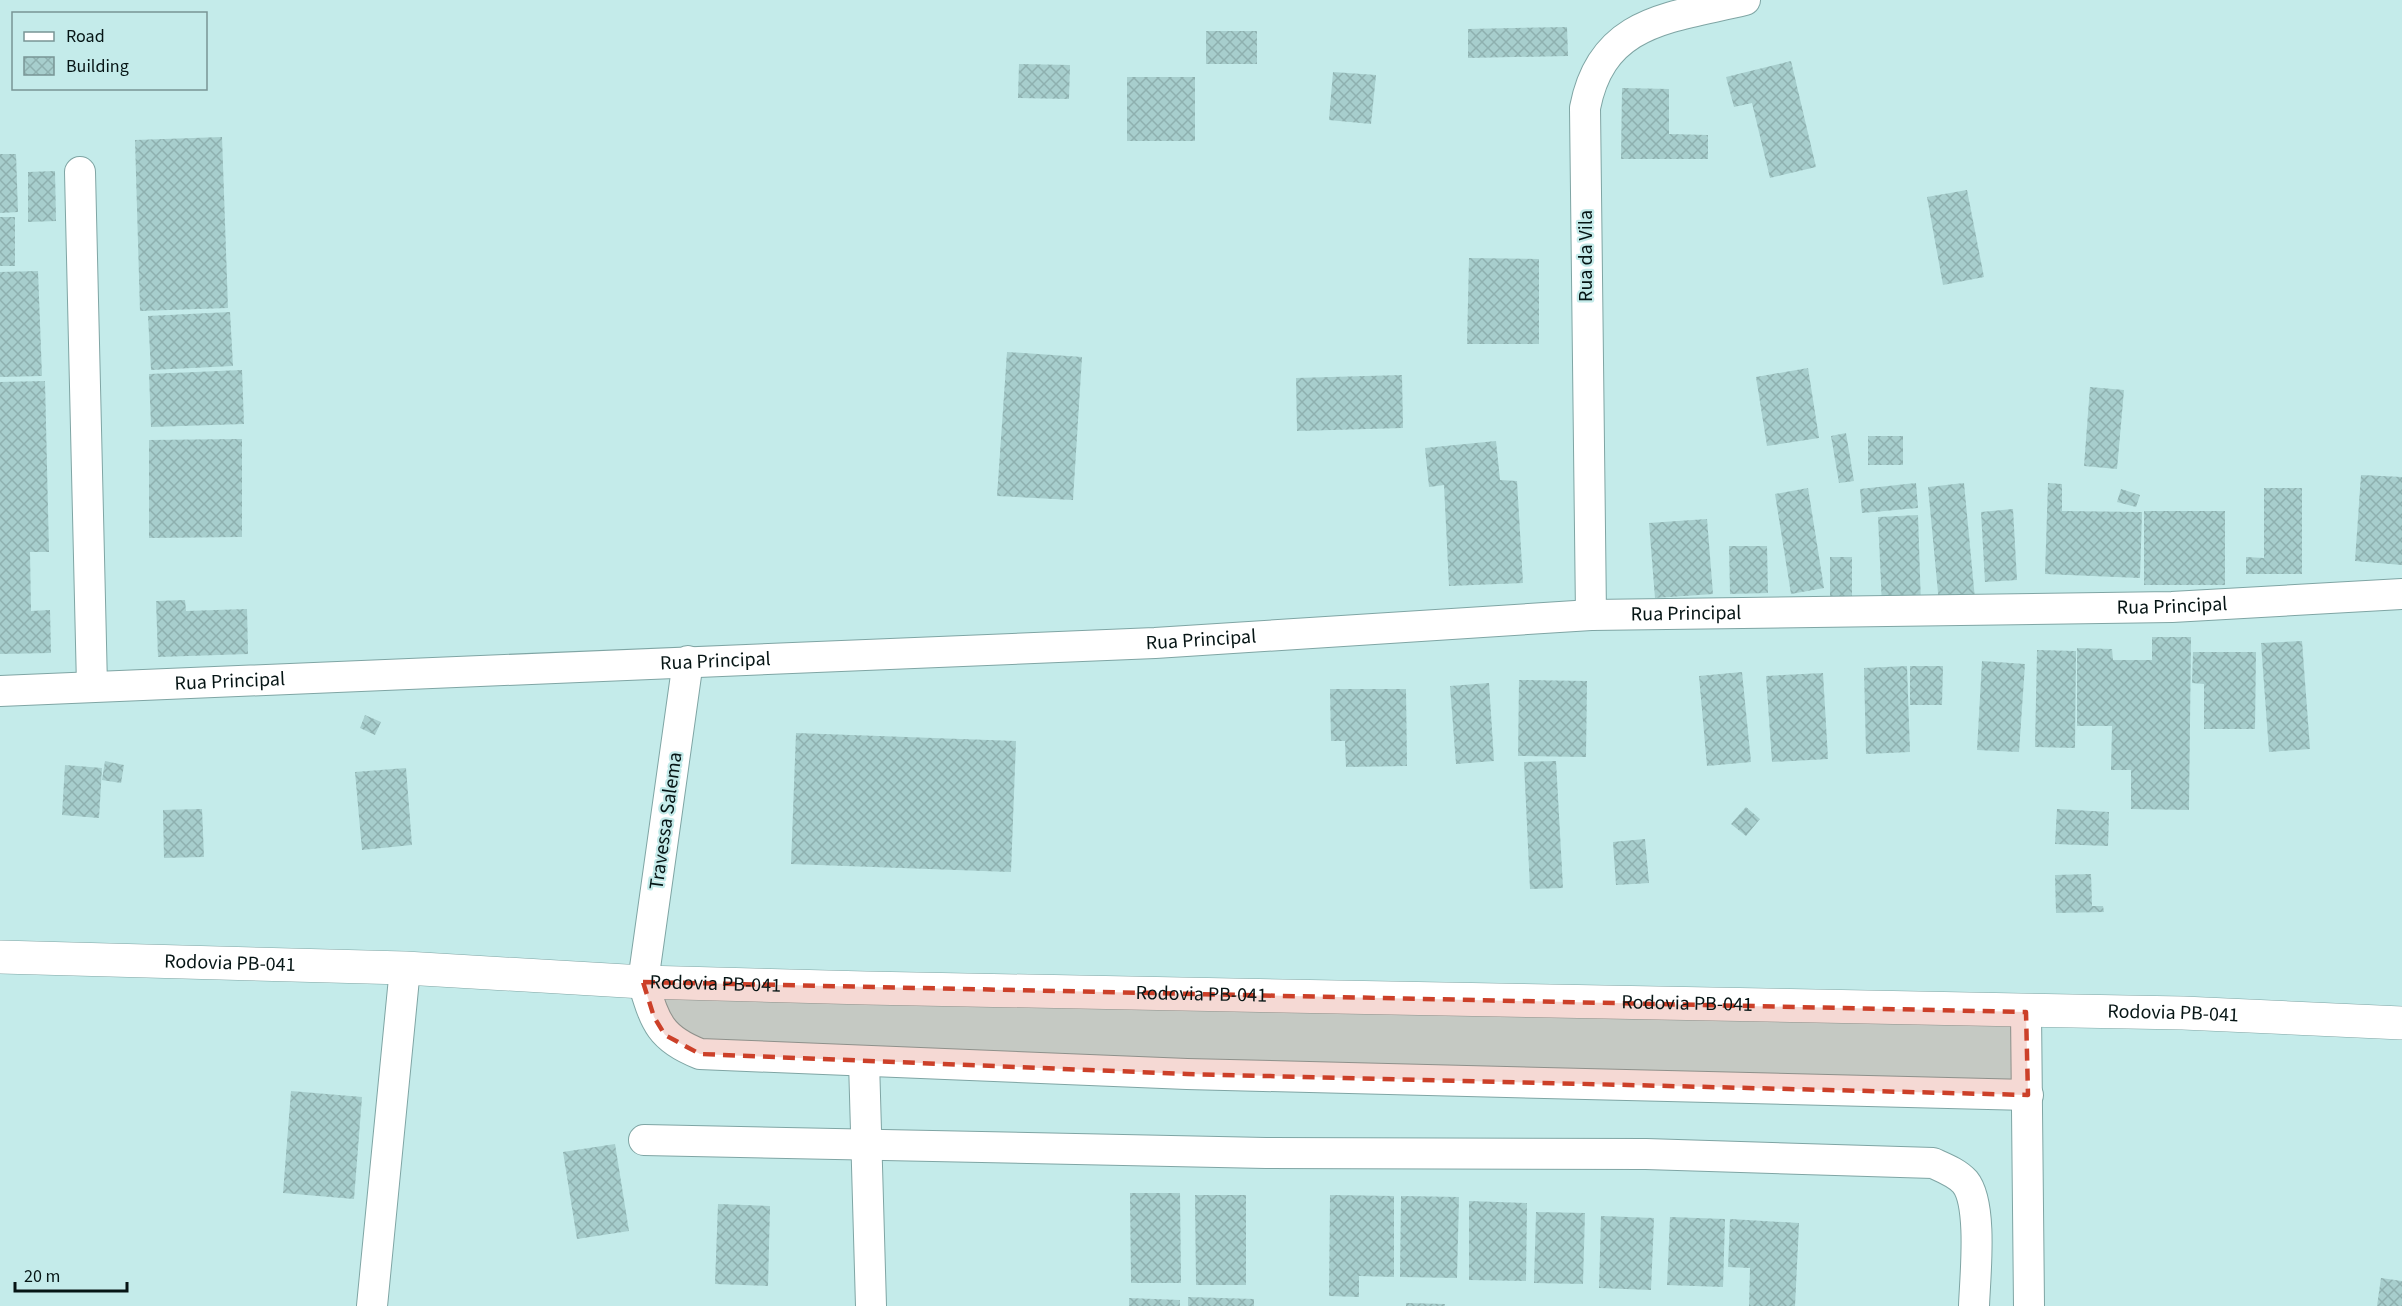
<svg xmlns="http://www.w3.org/2000/svg" width="2402" height="1306" font-family="'Source Sans 3',sans-serif">
<style>
.building{fill:url(#building-cross-hatch)}
.lines{fill:none;stroke-linecap:round;stroke-linejoin:round}
.street-casing{stroke:#7fa5a4;stroke-width:32}
.secondary-casing{stroke:#7fa5a4;stroke-width:34}
.street{stroke:#fff;stroke-width:30}
.secondary{stroke:#fff;stroke-width:33}
.marked{fill:#cc4029;fill-opacity:0.2;stroke:#cc4029;stroke-width:4.5;stroke-dasharray:12 8;stroke-linejoin:round}
.labels{text-anchor:middle;dominant-baseline:central;stroke-width:4.5;stroke-linejoin:round;paint-order:stroke}
.street-label{font-size:20px;fill:#061515;stroke:#c4ebea}
</style>
<defs>
<pattern id="building-cross-hatch" width="8" height="8" patternUnits="userSpaceOnUse" patternTransform="scale(1.5)"><rect width="8" height="8" fill="#a7cecd"/><path d="M0 0l8 8M0 8l8-8" fill="none" stroke="#8eb0af"/></pattern>
</defs>
<rect width="100%" height="100%" fill="#c4ebea"/>
<path class="building" d="M1567,27L1568,56L1468,58V29Z
M1206,31H1257V64H1206Z
M1791,61L1816,167L1770,178L1752,103L1734,107L1726,77Z
M1019,64L1070,65L1069,99L1018,98Z
M1333,72L1376,75L1371,124L1329,120Z
M1127,77H1195V141H1127Z
M1622,88L1669,89V134L1708,135V159H1621Z
M222,137L228,308L140,311L135,140Z
M0,154H16L18,212L0,213Z
M55,171L56,221L28,222V172Z
M1967,190L1984,277L1943,285L1927,197Z
M0,217H15V266H0Z
M1469,258L1539,259V344H1467Z
M38,271L42,376L0,377V272Z
M230,312L233,366L151,370L148,316Z
M1007,352L1082,357L1073,500L997,496Z
M1808,368L1819,438L1767,446L1756,377Z
M242,370L244,424L151,427L149,374Z
M1402,375L1403,428L1297,431L1296,378Z
M45,381L49,552H30L31,611L50,610L51,653L0,654V382Z
M2090,387L2124,390L2117,469L2084,466Z
M1846,433L1854,481L1839,483L1831,436Z
M1868,436H1903V465H1868Z
M242,439V537L149,538V440Z
M1496,441L1500,480L1517,481L1523,583L1449,586L1444,485L1429,487L1425,448Z
M2361,475L2402,477V565L2355,561Z
M1916,483L1918,508L1862,513L1860,489Z
M1964,483L1975,599L1939,603L1928,487Z
M2048,483L2062,484V511L2142,512L2140,578L2045,574Z
M1808,488L1824,588L1791,594L1775,494Z
M2264,488H2302V574H2246V557L2264,558Z
M2121,489L2140,495L2136,507L2117,502Z
M2013,509L2017,580L1985,582L1981,512Z
M2144,511H2225V585H2144Z
M1918,515L1921,605L1882,606L1878,517Z
M1707,519L1713,594L1655,598L1649,523Z
M1729,546H1767L1768,593L1730,594Z
M1830,557H1852V599H1830Z
M185,600L186,611L247,609L248,654L158,657L156,601Z
M2152,637H2191L2189,810L2131,809V770H2111L2112,726H2077V648L2112,649L2113,660H2152Z
M2302,641L2310,749L2269,752L2261,643Z
M2037,650L2076,651L2075,748L2035,747Z
M2193,652H2256L2255,729H2204V684L2192,683Z
M1982,661L2025,664L2019,752L1977,750Z
M1907,666L1910,752L1866,754L1864,668Z
M1910,666H1943L1942,705H1910Z
M1742,672L1751,762L1707,766L1699,676Z
M1823,673L1828,759L1772,762L1766,676Z
M1519,680L1587,681L1586,757L1518,756Z
M1489,683L1494,761L1456,764L1450,686Z
M1330,689H1406L1407,766L1346,767L1345,741H1331Z
M365,715L381,722L375,735L360,728Z
M796,733L1016,741L1011,872L791,864Z
M105,761L124,765L121,783L102,780Z
M1556,761L1563,888L1530,889L1524,762Z
M65,765L102,768L99,818L62,815Z
M406,768L412,845L362,850L355,772Z
M1746,807L1760,819L1746,836L1731,824Z
M202,809L204,857L164,858L163,810Z
M2057,809L2109,812L2108,846L2055,844Z
M1645,839L1649,883L1616,885L1613,842Z
M2091,874L2092,906H2103L2104,912L2056,913L2055,875Z
M291,1091L362,1097L354,1199L283,1193Z
M615,1144L629,1231L577,1239L563,1152Z
M1130,1193H1180L1181,1283H1131Z
M1195,1195H1246V1285H1196Z
M1330,1195L1394,1196V1277L1359,1276V1297L1329,1296Z
M1401,1196L1459,1197L1457,1278L1400,1277Z
M1469,1201L1527,1203L1526,1281L1469,1280Z
M718,1204L770,1206L768,1286L715,1284Z
M1536,1212L1585,1213L1583,1284L1534,1283Z
M1601,1216L1654,1218L1651,1290L1599,1288Z
M1670,1217L1725,1219L1723,1287L1667,1285Z
M1730,1219L1799,1223L1795,1306H1749L1750,1268L1728,1267Z
M2381,1278L2402,1281V1306H2377Z
M1188,1297L1254,1299V1306H1188Z
M1129,1298L1180,1300V1306H1129Z
M1406,1303L1445,1304V1306H1406Z"/>
<g class="lines">
<g class="street-casing">
<g id="street">
<path d="M80,172L92,686"/>
<path d="M1591,615L1585,108C1602,19 1671,18 1745,0"/>
<path d="M688,661L643,982C655,1021 659,1038 700,1054L1187,1074L2028,1095"/>
<path id="s1" d="M0,691L1155,643L1591,615L2172,607L2402,594"/>
<path d="M2026,1012L2029,1306"/>
<path d="M864,1061L871,1306"/>
<path d="M644,1140L1266,1153L1646,1154L1933,1163C1944,1168 1957,1173 1965,1182C1983,1204 1975,1277 1974,1306"/>
<path d="M372,1306L405,968"/>
</g>
</g>
<g class="secondary-casing">
<g id="secondary">
<path id="s2" d="M0,957L405,968L643,982L866,988L2183,1013L2402,1023"/>
</g>
</g>
<use href="#street" class="street"/>
<use href="#secondary" class="secondary"/>
</g>
<path class="marked" d="M643,982L2026,1012L2028,1095L1187,1074L700,1054L665,1035L654,1017Z"/>
<g class="labels">
<g class="street-label">
<text transform="translate(1586 256) rotate(-90)">Rua da Vila</text>
<text stroke="none"><textPath href="#s1" startOffset="2174">Rua Principal</textPath></text>
<text stroke="none"><textPath href="#s1" startOffset="1688">Rua Principal</textPath></text>
<text stroke="none"><textPath href="#s1" startOffset="1202">Rua Principal</textPath></text>
<text stroke="none"><textPath href="#s1" startOffset="716">Rua Principal</textPath></text>
<text stroke="none"><textPath href="#s1" startOffset="230">Rua Principal</textPath></text>
<text transform="translate(666 821) rotate(-82)">Travessa Salema</text>
<text stroke="none"><textPath href="#s2" startOffset="230">Rodovia PB-041</textPath></text>
<text stroke="none"><textPath href="#s2" startOffset="716">Rodovia PB-041</textPath></text>
<text stroke="none"><textPath href="#s2" startOffset="1202">Rodovia PB-041</textPath></text>
<text stroke="none"><textPath href="#s2" startOffset="1688">Rodovia PB-041</textPath></text>
<text stroke="none"><textPath href="#s2" startOffset="2174">Rodovia PB-041</textPath></text>
</g>
</g>
<rect x="12" y="12" width="195" height="78" fill="#c4ebea" stroke="#789595" stroke-width="1.5"/>
<rect x="24" y="32" width="30" height="9" fill="#ffffff" stroke="#789595" stroke-width="1.5"/>
<text x="66" y="42" font-size="18" fill="#061515">Road</text>
<rect x="24" y="57" width="30" height="18" fill="url(#building-cross-hatch)" stroke="#789595" stroke-width="1.5"/>
<text x="66" y="72" font-size="18" fill="#061515">Building</text>
<path d="M15 1282v9h112v-9" fill="none" stroke="#061515" stroke-width="3"/>
<text x="24" y="1282" font-size="18" fill="#061515" stroke="#c4ebea" stroke-width="4.5" paint-order="stroke">20 m</text>
</svg>
